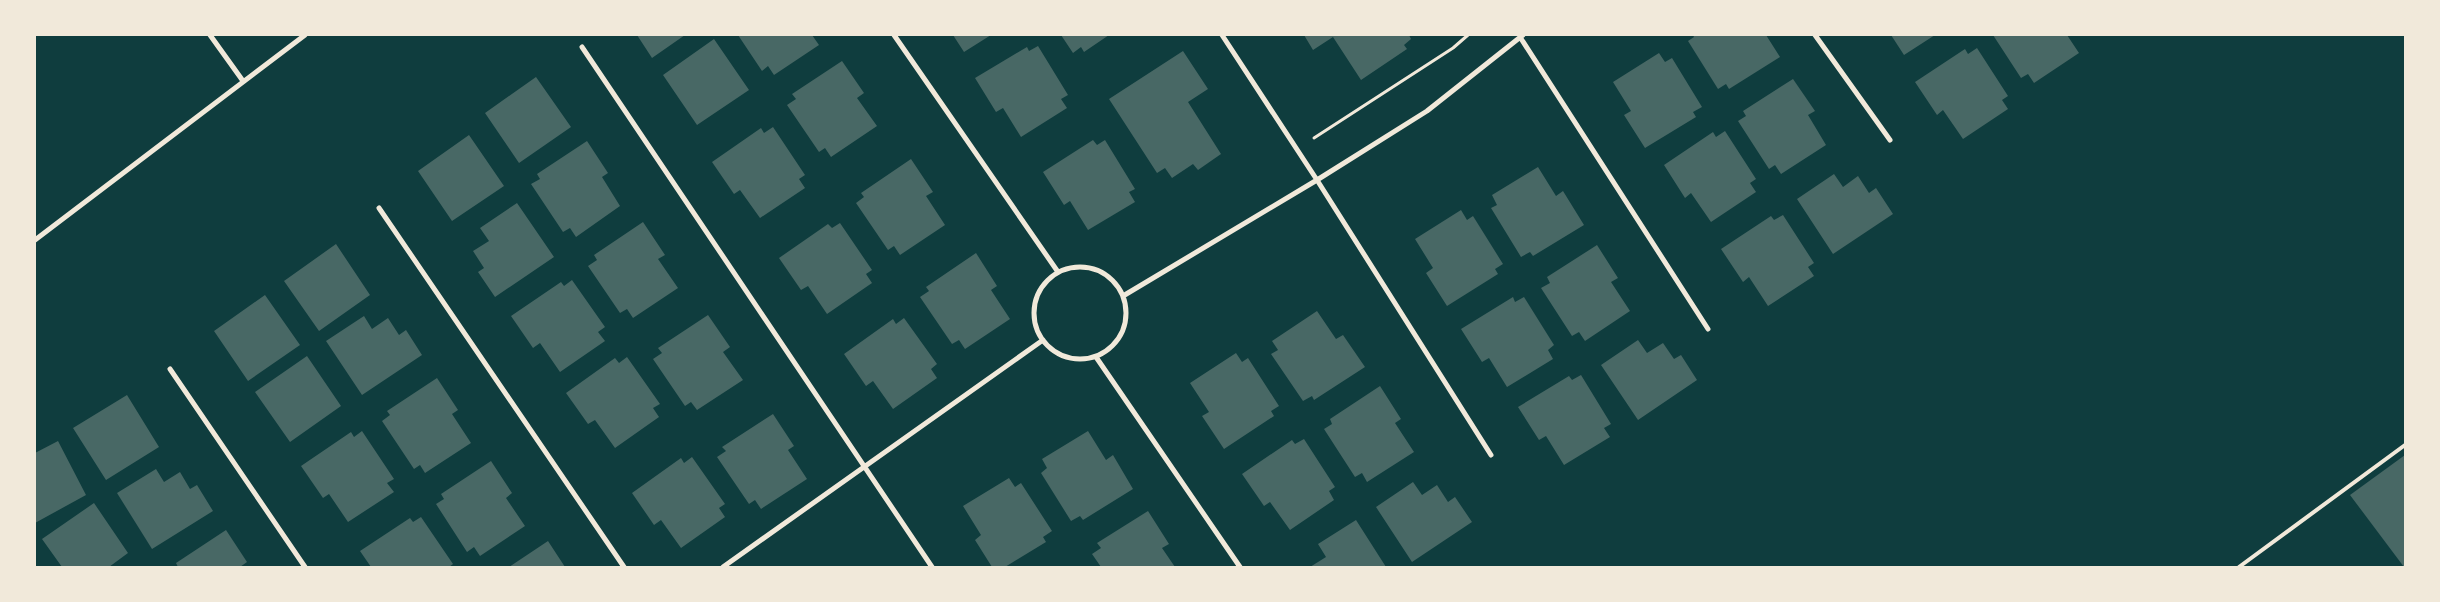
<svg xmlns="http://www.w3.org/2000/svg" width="2440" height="602" font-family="Ubuntu,sans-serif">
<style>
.building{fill:#486865}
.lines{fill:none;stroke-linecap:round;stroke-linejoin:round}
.path{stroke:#f1e9da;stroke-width:3}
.service{stroke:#f1e9da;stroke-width:4}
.minor{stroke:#f1e9da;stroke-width:5}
</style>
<rect width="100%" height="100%" fill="#0f3d3e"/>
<path class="building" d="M637,35H685L652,58Z
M738,35H812L819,45L774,75L768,66L762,71Z
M953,35H991L964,52Z
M1061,35H1109L1084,52L1081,47L1073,53Z
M1304,35H1409L1411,39L1404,45L1407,49L1361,80L1333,37L1313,50Z
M1693,35H1766L1780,57L1729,89L1726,84L1718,89L1688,41L1694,37Z
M1891,35H1935L1904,55Z
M1993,35H2067L2079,53L2034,83L2028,74L2021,78Z
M714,39L749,90L697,125L663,75Z
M1038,46L1068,95L1061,99L1067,108L1021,137L1003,108L996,112L975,78L1027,47L1029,51Z
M1977,48L2008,96L2002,100L2008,109L1963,139L1943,110L1937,115L1915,82L1965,49L1968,54Z
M1183,51L1208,89L1188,102L1221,154L1198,170L1193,164L1172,178L1165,168L1157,173L1109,99Z
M1659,53L1665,62L1672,58L1702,107L1693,112L1696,117L1645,148L1624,115L1631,111L1613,82Z
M842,61L864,93L857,98L877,126L831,157L825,148L819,152L787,105L796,99L792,94Z
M536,77L571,127L519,163L485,113Z
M1793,79L1815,111L1808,115L1826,145L1781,174L1775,165L1769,169L1738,121L1746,116L1743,111Z
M773,127L805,175L799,179L805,188L760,218L740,190L734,194L712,162L761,128L764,133Z
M1725,131L1756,179L1750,183L1756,192L1711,222L1691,193L1685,198L1664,165L1713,132L1716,137Z
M469,135L504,186L452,221L418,171Z
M1093,140L1097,145L1105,140L1135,189L1129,192L1135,202L1088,230L1070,201L1064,205L1043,172Z
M587,141L608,173L602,177L620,206L576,237L570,228L563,232L531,184L540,179L537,174Z
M911,159L933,192L926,196L945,225L900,255L894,246L888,250L856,203L864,197L861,193Z
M1538,167L1556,196L1563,191L1584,225L1533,256L1530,252L1521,257L1491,208L1497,205L1492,195Z
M1834,174L1843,187L1858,176L1869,193L1876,188L1893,214L1833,254L1797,199Z
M517,203L554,257L495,297L478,272L484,268L473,251L489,241L480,228Z
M1461,210L1467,220L1473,216L1503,264L1495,269L1498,274L1447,306L1426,273L1433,268L1415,239Z
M1783,215L1814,263L1808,267L1814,276L1768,306L1749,277L1743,282L1721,249L1771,216L1774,220Z
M643,222L665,255L658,259L678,288L633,318L627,309L620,313L588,266L597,260L594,255Z
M840,223L872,270L866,274L872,283L827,314L808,286L801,290L779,258L828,224L832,228Z
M336,244L370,295L319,331L284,281Z
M1597,245L1618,278L1611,282L1630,311L1585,341L1579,332L1572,336L1541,288L1550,283L1547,277Z
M976,253L997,286L991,290L1010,319L965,349L959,340L952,344L920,297L929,291L926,287Z
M572,280L605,327L598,332L605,341L560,372L540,343L533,348L511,316L561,282L564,286Z
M265,295L300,345L248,381L214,331Z
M1513,297L1515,302L1524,297L1554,345L1548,350L1553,359L1507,387L1489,358L1482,362L1461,329Z
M1317,311L1336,339L1343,335L1365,367L1314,400L1312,396L1303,401L1271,354L1278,350L1272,341Z
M708,315L730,347L723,352L743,380L697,410L691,402L685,406L653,359L662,353L658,348Z
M364,316L372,329L388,318L399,335L406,330L422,355L362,395L326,341Z
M904,318L937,364L931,369L937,378L893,409L873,381L866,386L844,354L893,319L896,324Z
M1638,340L1647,353L1663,343L1674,359L1681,355L1697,380L1638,420L1601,365Z
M1236,353L1242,362L1248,358L1279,406L1271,411L1274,416L1224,449L1202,416L1209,412L1190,383Z
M307,356L341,406L290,442L255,392Z
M627,357L660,404L653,408L659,417L615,448L595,420L588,424L566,393L615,358L619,363Z
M1581,375L1611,424L1604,428L1610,437L1564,465L1546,436L1539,440L1518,407L1569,376L1572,380Z
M437,378L458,410L452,414L471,443L425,473L420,465L414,469L382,421L390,415L387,411Z
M1380,386L1401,419L1395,423L1414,452L1367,482L1362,473L1355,477L1324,429L1332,424L1330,419Z
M127,395L159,447L106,480L73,428Z
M773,414L794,446L788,450L807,479L761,509L755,500L749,504L717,457L726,451L722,447Z
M362,431L394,479L387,483L394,492L348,522L329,494L323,498L301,466L351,432L354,437Z
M1088,431L1106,460L1113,455L1133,489L1083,520L1080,516L1071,521L1041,473L1047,468L1042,459Z
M1304,439L1335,487L1329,491L1334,500L1290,530L1270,502L1264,506L1242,474L1292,440L1295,444Z
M58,441L86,495L35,523V453Z
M2405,455V567H2404L2350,495Z
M692,457L725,504L719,508L725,517L681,548L661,520L654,525L632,493L681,458L684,463Z
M491,461L512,493L506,498L525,526L480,556L474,547L467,552L436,504L444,499L441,494Z
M156,469L164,482L180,472L190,489L197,485L213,511L152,549L117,493Z
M1009,478L1015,487L1021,483L1052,531L1043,537L1046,542L1005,567H992L975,540L981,535L963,506Z
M1413,482L1422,495L1437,485L1448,502L1455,497L1472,522L1412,562L1376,507Z
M94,503L128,553L109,567H62L42,539Z
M1148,511L1169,544L1162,548L1175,567H1101L1092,554L1101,548L1097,543Z
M421,517L453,564L449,567H371L360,551L410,518L413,522Z
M1356,520L1386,567H1310L1326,557L1318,544Z
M226,530L247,562L240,567H178L176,563Z
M548,541L565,567H509Z"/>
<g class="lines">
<path class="path" d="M1314,138L1453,48L1468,35"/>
<path class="service" d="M2239,567L2405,445"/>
<path class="minor" d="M210,35L243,81
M894,35L1058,272
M1222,35L1317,180L1491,455
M1815,35L1890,140
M1520,37L1708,329
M582,47L932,567
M379,208L624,567
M35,240L305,35
M1034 313a46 46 0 1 1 92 0a46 46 0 1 1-92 0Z
M1123,296L1317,180L1427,111L1523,35
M1096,357L1240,567
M170,369L305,567
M723,567L1043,340"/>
</g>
<rect width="2440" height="602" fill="none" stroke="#f1e9da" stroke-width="72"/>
</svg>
